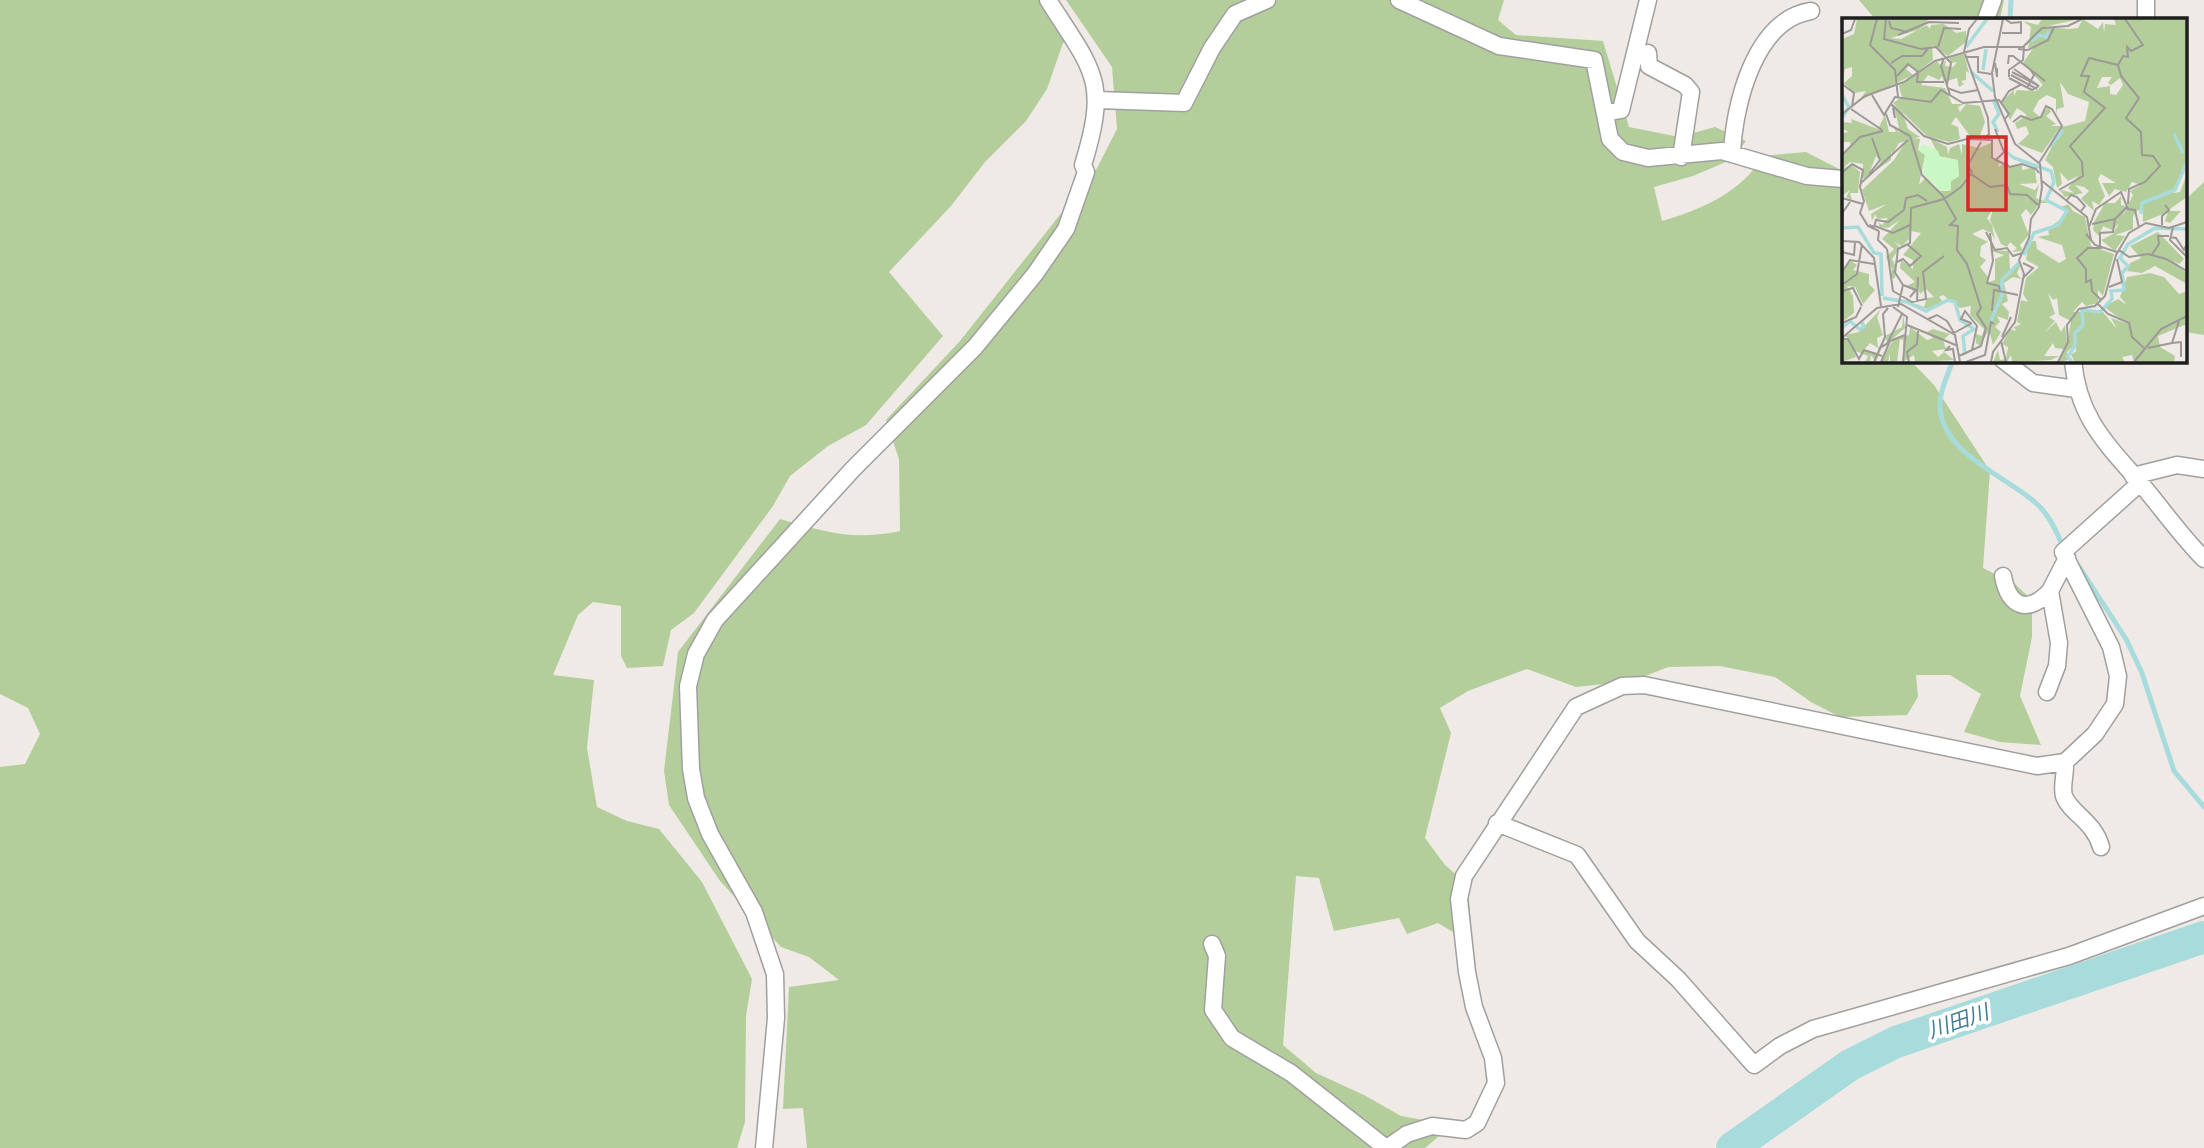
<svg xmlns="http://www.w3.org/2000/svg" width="2204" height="1148" font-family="Rubik,'Noto Sans JP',sans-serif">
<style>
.forest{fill:#b4ce9b}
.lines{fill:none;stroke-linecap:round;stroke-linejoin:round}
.stream{stroke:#a7dbdc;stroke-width:5}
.river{stroke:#a7dbdc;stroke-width:32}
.street-casing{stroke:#a0a0a0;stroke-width:19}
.street{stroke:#fff;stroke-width:16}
.labels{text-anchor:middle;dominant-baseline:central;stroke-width:7;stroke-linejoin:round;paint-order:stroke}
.water-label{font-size:21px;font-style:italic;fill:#447d95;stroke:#fff}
.inset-river{fill:none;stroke:#a7dbdc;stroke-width:3.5}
.inset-road{fill:none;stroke:#9c9996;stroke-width:2}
.view{fill:#d62828;fill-opacity:0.15;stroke:#d62828;stroke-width:3.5}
.inset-edge{fill:none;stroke:#1f1f1f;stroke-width:3.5}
</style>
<rect width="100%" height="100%" fill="#efeae5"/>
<path class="forest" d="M0,0H1057L1079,35L1063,43L1047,89L1026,121L985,162L951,206L889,272L943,336L866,425L828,446L790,476L773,506L694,613L671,630L663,666L627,668L621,656V606L593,602L578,615L553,675L594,680L587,748L597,807L627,821L659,829L702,882L752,979L746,1016L745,1122L737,1148H0V767L25,764L40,734L28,708L0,694Z
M1066,0H1504L1498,20L1516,35L1603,41L1629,127L1679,137L1715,127L1746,141L1733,159L1693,176L1654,187L1662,221C1698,211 1745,191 1762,156L1806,152L1843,171V360L1911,361L1934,385L1990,471L1983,568L2015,584L2032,600V637L2020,696L2041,745L2000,742L1964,732L1981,694L1950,675H1916L1918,697L1907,715L1840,717L1811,702L1775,677L1720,666L1668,667L1633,681L1576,687L1527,669L1468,691L1440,708L1451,733L1425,838L1445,865L1468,885L1471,926L1460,958L1453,932L1438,923L1407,934L1399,918L1334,931L1319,878L1296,876L1283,1045L1316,1073L1364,1095L1401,1116L1452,1125L1425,1148H807L803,1108L783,1109L789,987L839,980L809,957L781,947L720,881L669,805L664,771L678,652L780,519C826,532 852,541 900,531L899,459L886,420L960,341L1097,168L1117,129L1112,67Z
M1859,0H2004L2000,19H1875Z
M2204,182V335L2185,332V200Z"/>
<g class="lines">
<path class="stream" d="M2010,19L2011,0
M1953,360C1948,375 1939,392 1940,407C1942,454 2008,477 2037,504C2048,514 2054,526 2060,540
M2078,565L2126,639L2142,673L2174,771L2204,807"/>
<path class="river" d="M1732,1148L1850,1065L1896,1042L2204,937"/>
<g class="street-casing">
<path id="street" d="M1399,0L1499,46L1594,60L1610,139L1623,152L1648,158L1722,151L1807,176L1843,179
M2146,0V19
M1986,19L1993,0
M1648,53L1649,66L1685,85L1691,92L1681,157
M1098,100L1184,103L1212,48L1235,14L1267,0
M1605,113L1621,110L1648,0
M1732,154C1734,106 1754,20 1811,11
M2003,360L2033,383L2076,389
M2073,360C2078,418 2106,443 2142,485C2163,510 2181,536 2204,559
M2133,476L2177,465L2204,469
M2003,576C2009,608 2028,614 2050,591
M2047,692L2057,666L2059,643L2050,591L2067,558
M2065,762C2066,774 2061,786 2064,796C2070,813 2094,821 2101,847
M1497,823L1577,855L1637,941L1678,979L1754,1065L1780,1046L1813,1029L2069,956L2204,906
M1212,944L1217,956L1213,1010L1232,1038L1291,1073L1386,1148
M764,1148L776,1018L775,974L754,912L710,834L696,798L691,769L688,686L696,654L715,620L853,469L975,347L1035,274L1066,229L1086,172L1083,165C1109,80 1094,72 1048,0
M1387,1148L1407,1134L1432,1126L1466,1130L1477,1123L1496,1083L1493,1058L1474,1007L1467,972L1459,899L1464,876L1576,707L1622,686L1644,685L2037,766L2065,762L2095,734L2115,704L2118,676L2111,647L2063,552L2140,483"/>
</g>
<use href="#street" class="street"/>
</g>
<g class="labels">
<g class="water-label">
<text transform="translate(1958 1021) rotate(-19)">川田川</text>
</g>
</g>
<g transform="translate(1842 18)">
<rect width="345" height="345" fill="#efeae5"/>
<path d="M15,1H87L79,11L49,20L59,21L85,7L88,11L89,7L102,6L114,15L124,13V24L106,38L90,27L91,42L75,54L68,47L64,51L71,57L17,83L24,73L12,75L2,65L10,58V49L3,51L0,62V21L12,16ZM200,1H237L202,9L227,11L236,10L241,1L256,11L261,4L262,15L263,6L274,7L272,1H345V141L332,175L338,174L345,156V179L325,193H339L328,205L323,203L326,194L301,204V193L296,192L291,198V211L273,217L283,218L273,233L259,222L271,216L277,205L270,212L261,208L257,218L251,212L252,204L263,185H273L279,178V187L284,188L281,198L291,177L288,173L299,167L290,164L284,174L273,171L267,178L260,165H274L259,156L256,161L263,178L257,187L250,183L252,193L239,181L247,173L242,169L233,167L241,175L223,179L218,172L232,175L226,170L236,158L226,163L218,154L220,166L215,170L211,149L203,142L220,109L243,103L247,84L226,76L218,64L222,89L215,91L214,97V81L205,77L197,82L191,93L198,99L206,89L209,94L204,98L214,106L209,108H219L200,135L176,126L187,116L184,108L175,111L173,105L185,97L175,90L168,102L159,84L172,72V78L175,72L194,73L201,67L181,45L192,29L186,30L189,9L181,3L196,7ZM260,59H270L266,65L269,67L278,60L281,67L274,77L268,76V68L255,70ZM122,36L127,55L124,53V62L119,63L122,66L117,69L115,60L102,64L100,58L97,62L86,57L79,67L103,70L110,86H122L116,89L118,94L124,86L138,88L143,104L137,120L128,118L114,99L109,106L116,109L118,121L107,124L85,118L51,85L60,79L57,68L95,43L98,47L104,42L103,48L111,49L115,44L109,45L107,40ZM52,87L60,93L66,111L78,119L72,120L78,121L76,132L83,137L77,167L83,160L98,173H108L109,163L117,158L115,142L97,138L88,120L105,129L106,137L108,130L117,126L120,137V126L137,130L151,124L149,141L158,143L156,149L164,144L168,148L180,145V152L197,148L193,152L195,165L177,166L193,172L197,166L194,180L207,185H198L189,197L184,191L179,197L187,217L178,227L181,233L170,234L175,230L168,224L165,229L159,226L148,202L151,191L145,200L150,207L153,222L149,215L141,211L130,216L146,224L139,228L138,238L144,242L138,249L146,259L144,265L153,262V241L162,237L149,233V218L152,232L167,233L168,252L176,244L178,248L175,255L179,261L171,259L162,265L166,283L160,286L167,294L166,302L155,298L158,304L153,309L159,314L151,327L147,312L138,328L134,325V316L140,318L142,311L128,297L129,288L118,290L101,277L97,279L101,284L89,291L78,290L71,285L82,289L85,280L92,279L84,271L78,276L75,264V275L64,268L73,264L58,250L59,242L71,251V242L61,237L79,215L69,213V198L67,221L60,228L52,224L58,229L50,241L54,249L53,260L48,261L50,251L44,239L52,231L40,221L58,202L46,210L38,209L36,204L40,207L46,200L35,201L33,196L30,203L29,196L45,186L27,193L20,172L52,142L64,123L57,125L50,137L49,132V142L30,155L39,144L34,138L25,161L20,160L21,146L8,144L1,150L10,147L18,154L16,175H8L10,182L4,179L8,172L0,178V136L9,129L8,124H0V115L7,114L0,111L2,104L10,105L9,101L36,111L43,97L47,114H54L52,110L58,115ZM217,173L231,193L243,199L249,228L272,236L261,278L256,272V285L244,288L240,284L231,294L260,293L275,311L269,300L286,306L262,289L276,281L285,287L278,279L285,259L308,255L322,259L337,276L345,273V306L316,318L318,329L333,338L332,344H292L290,337L280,339L283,344H233L229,337L234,333V326L225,334L226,342L217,344L222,331L213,330L211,325L202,338H217L209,342L170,344L169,337L165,344H151L156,332L158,342L164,341L166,329L160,326L168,311L174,313L172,309L179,306L175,304L179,282L186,284L181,276L184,260L197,249L184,242L187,223H194L195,231L217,245L224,241L220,227L195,219L207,217L206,211L225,196L219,189L227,186ZM206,275L211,282L215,280L217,297L229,303L225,327L223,307L219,314L214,304L202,315L213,303L207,299L213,296ZM316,214L342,241L337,246L331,242L345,255V266L313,248L300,255L285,253L288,245L299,240L288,228ZM9,243L15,247L11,252L27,256V266L33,272L21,286L13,269L5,268L11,278L12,295L0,304V253ZM39,291L35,299L41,317L35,320L36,330L28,325L22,332L36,335V330L45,324L43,318L60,309L61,296L63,310L39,331L34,344L29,337L28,343L23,344L26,338L13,333L8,323L14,339L0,344V321H7L2,317L17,314ZM68,309L85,322L91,320L85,314L91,311L108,316L101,322L104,331L90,333L96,339L102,334L112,342L73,344L72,337L61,344V322L58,321L55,344H48V335L46,344H38L52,321L67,317Z" fill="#b4ce9b" fill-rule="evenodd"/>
<path d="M81,126L96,133L98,139L116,142L117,158L109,163V172L98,173L81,155L83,137L76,132Z" fill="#caf8c4"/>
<path class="inset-river" d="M189,23L197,17L204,19L207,13M124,29L145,1M141,52L144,31M129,54L151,73M0,77L7,89L0,100M151,81L157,96L151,104L156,114M332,116L341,135M208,129L221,112M162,132L172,140L209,153L212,164L204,182L225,193L216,207L192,215L182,237M299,196L300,185L333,172L345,144M0,210L16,209L32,235L39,236L40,278M41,280L65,284L84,293L106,282L113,284L118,302L132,311L121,318L123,337M148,305L160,277V262L178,244M0,310L8,303L17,311L22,309L20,304M230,344L226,338L233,328V315L241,307L240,292L258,294L270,281L269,273L282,272L280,255L286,248L278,240L286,226L313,210L345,211"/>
<path class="inset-road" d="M35,1L28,27L53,52L56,79M44,1L42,21L79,31L94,29M136,1H160M283,1L301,27L289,33L285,29L286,39L281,38L276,47L279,58L297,80L284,100L299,114L300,137L311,138L318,148L303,164L287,171L286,186M47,3L49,10L66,14M160,15H179V4L169,5L163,1M0,16L9,12L13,1M56,17L87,4L117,5M94,29L109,45L105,66M96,29L102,10L119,11M176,31L186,32L206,22L212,9M122,34L127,11L135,1M123,36L146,100L147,116L142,121M123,39H136V54L149,56M102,40L99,48L108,77M49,45L60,38H80L86,31M153,45L155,59V50M166,46L167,38H171L203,63M172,51L197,68M170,54L197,68M169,57L195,71M55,58L66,46L76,54L75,64H102M167,59V52L181,42L182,29M167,60L190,72L197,68M0,66L12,75L10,89M105,70L119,75L136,72M185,70L192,57L188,51M30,77L42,97L53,79L89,84L99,72L121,85L157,82L167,96L163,101M159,85L167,73L180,66M49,86L82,118L106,126L125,121L150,122V140L168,149L180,146L194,151L197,155M51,90L53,100L51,87M9,91L40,112M0,96L23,78L62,64L93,43L142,29H181L200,10L226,8L240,1M44,96L48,107L68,118L80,157L101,178L114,201L108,207L116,208L115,232L125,246L139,290L135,296L144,310L139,328L117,338M171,104L179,98L189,102L199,99L204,88L210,91L220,108L197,145M153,111L162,134L154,142M0,137L18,119L41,113M0,155L10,146L21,152L18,169L22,183L18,195L26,208L37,213M130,155L126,147L139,124M27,156L38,142L30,120M200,163L245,199L249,222M19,165L66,122M217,172L241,158L240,144L228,128L263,90L242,74L247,58H239L247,40L276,47M0,180L21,186M225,182L229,177L235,179L243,188L239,193M62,192L64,180L76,177L85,183M250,206L273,201M27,207L32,209L34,202L46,204L62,192M320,207V198L327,192L323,187M33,208L51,215L68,207M247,209L254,191L279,174L286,191L293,192L297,210M331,209L328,222L345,239M37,213L36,222L45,231M144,214L153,232L165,230L171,238L180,235M148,215L151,243L145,265L157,268L158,273M244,216L253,227L275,234M0,217L1,194L8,184M328,219L334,220L342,232L345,226M0,223L17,224L32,240L39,288M258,229V215L271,214L273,201L285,189M45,231L51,273L70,284L84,281L81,254L102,238M277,232L287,239L306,236L324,241L345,253M0,234L12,237L13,225M309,238L317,226L316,218H327M55,244L61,241L68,248L79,238L66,227M52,253L61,267L56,289M0,254L8,242L32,246M53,255L56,231L68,225L69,190L102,181L119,169L129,156L148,169L165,167L168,176L185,177L196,187M180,261L191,250L181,245M0,267L15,256L20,226M61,267L74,272L68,279M267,269L280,264L275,241M0,273L11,270L20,288M259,282L250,273L249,262L244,264V251L235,240L246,230H260M75,283L76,259M256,286L266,296L287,305L290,319L302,330M51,289L65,299L61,344M150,293L152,272L176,277M86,301L95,297L105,303M105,303L112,315L130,305M337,303L330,325L339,324V339M0,305L14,299L19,289M129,305L119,301L123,293L135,308L130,332M65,307L116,328M160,319L169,299M0,320L35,290L59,286L113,317L118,344M1,321H6L17,341L22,332L40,338M159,323L164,344M108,328L104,332L111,331L113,344M37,330L45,326L60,296M306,330L330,325M32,344L43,319L41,296L46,290M39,344L48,323L63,317M67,344L65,334L75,326L76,313M124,344L143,337L149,304L152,306M149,344L151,334L173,304L182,256L177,242L187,220L189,201L197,189L200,169L198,146L173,126L153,79L150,55L161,1M216,344L226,324L225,307L237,291L253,288L263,278L274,237L287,215L304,205L327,210L345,204M292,344L319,311L345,298"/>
<path class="view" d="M126,119H164V192H126Z"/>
<rect width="345" height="345" class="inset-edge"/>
</g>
</svg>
